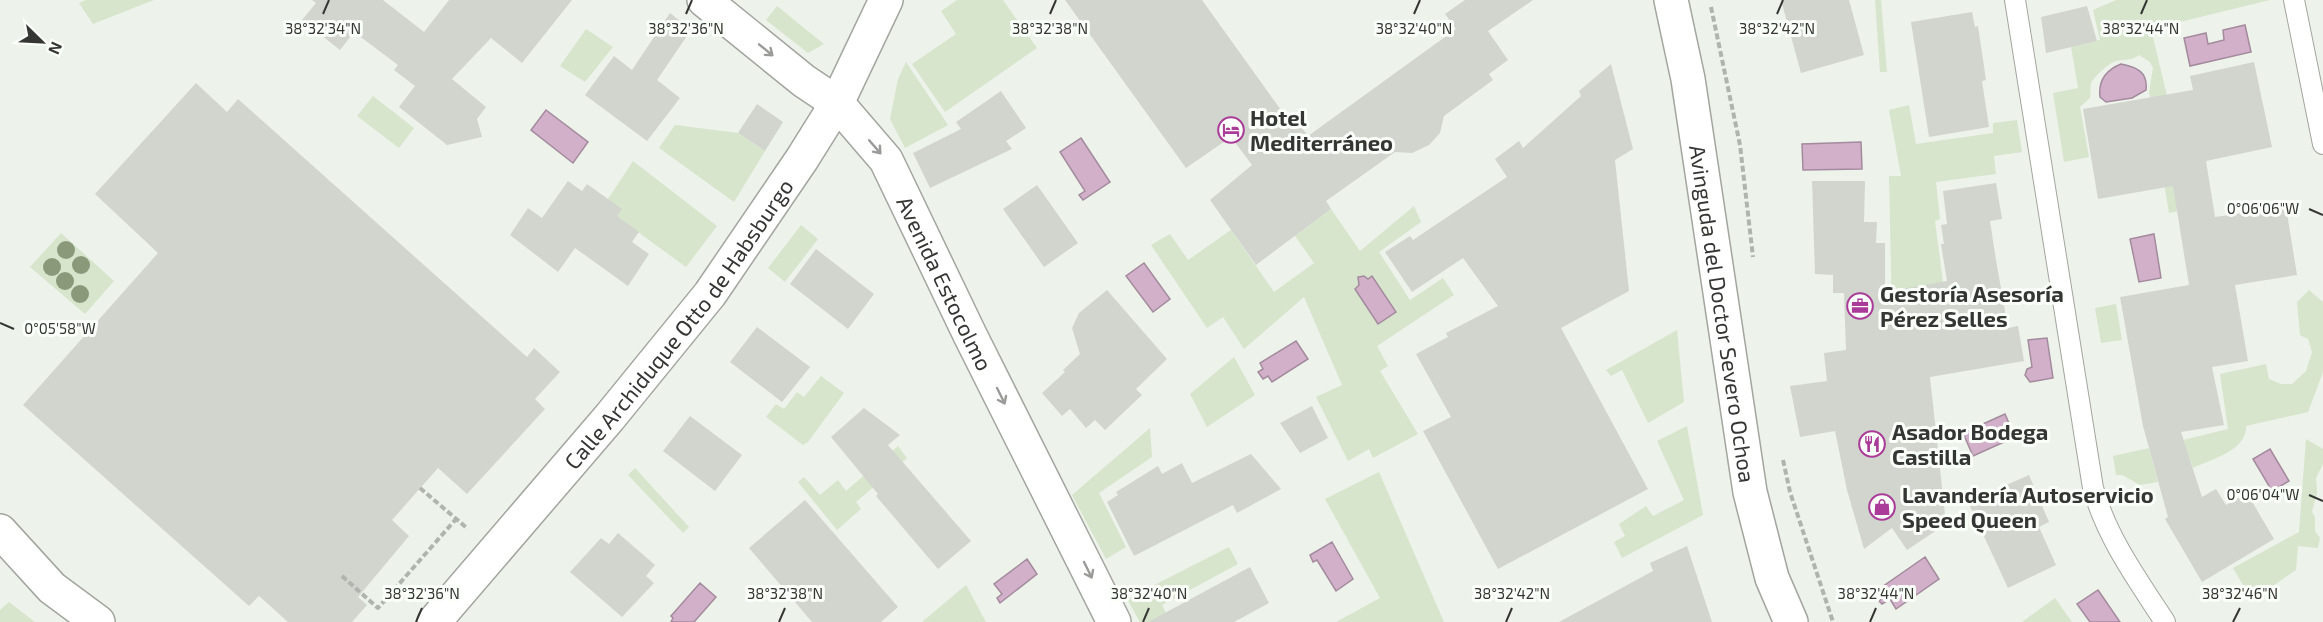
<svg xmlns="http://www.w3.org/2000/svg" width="2323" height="622" font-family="'Exo 2',sans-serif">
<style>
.green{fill:#d7e5cd}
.water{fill:#d2b0ca;stroke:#a38b9d;stroke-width:1.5}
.building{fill:#d1d5ce}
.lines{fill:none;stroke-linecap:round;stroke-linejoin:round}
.service-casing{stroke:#a2a69f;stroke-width:22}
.minor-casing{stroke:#a2a69f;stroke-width:36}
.tertiary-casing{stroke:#a2a69f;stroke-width:36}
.path{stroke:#b0b4ae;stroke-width:4;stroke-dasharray:6 3;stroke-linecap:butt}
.service{stroke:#fff;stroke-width:20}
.minor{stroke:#fff;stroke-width:33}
.tertiary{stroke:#fff;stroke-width:33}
.tree{fill:#89997a}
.oneway{stroke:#9a9a99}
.ticks{fill:none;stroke:#343633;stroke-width:2}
.labels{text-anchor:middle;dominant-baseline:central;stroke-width:6;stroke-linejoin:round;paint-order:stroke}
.poi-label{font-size:22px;font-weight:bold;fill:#343633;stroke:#fbfff9;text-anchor:start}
.street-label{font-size:22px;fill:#343633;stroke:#fbfff9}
.ticks-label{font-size:15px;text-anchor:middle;fill:#343633;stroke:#fbfff9;stroke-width:6;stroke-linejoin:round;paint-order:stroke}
</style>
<rect width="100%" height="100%" fill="#edf2ea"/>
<path class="green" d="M86,0H154L93,24L79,3Z
M957,0H1003L1037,48L945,112L912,64L956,34L941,11Z
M1875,0H1881L1887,72H1880Z
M2116,0H2270L2151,29L2194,208L2169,213L2149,92L2153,68L2150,62L2139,55C2131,61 2125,59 2116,61C2109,63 2093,77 2091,84C2090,88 2091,94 2090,98L2080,107L2089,157L2064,162L2053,93L2078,88L2071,47L2100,40L2093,10Z
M777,6L824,44L808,53L766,20Z
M586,29L613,47L585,82L560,66Z
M906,62L948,125L905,148L890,119L898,79Z
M373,96L414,128L399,148L357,116Z
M1909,105L1916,144L1993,133V123L2017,120L2022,152L1994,156L1996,174L1936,182L1940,219L1935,221L1943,282L1892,316L1889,176H1901L1889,110Z
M675,125L738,133L765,151L734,202L659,148Z
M633,161L717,226L686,267L616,216L608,199Z
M1414,206L1421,222L1379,252L1410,300L1443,278L1454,295L1377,346L1388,366L1380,371L1418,434L1373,458L1369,449L1348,461L1316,397L1342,385L1304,297L1244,349L1223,317L1207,328L1151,245L1170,234L1188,260L1231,230L1274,292L1314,263L1295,236L1331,209L1360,251Z
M801,225L818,239L785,282L768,268Z
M61,233L114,281L85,314L30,267Z
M2309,290L2323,302V372L2308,412L2246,426C2247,451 2211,459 2193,468L2183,440L2228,429L2220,374L2266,364L2269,379L2281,384H2292L2306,371L2312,352L2308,339L2300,335L2297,302Z
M2116,304L2122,340L2101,343L2095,308Z
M1677,330L1684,402L1648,423L1622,370L1611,376L1606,370Z
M1234,357L1255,395L1207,427L1190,394Z
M821,376L844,393L808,442L803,445L766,417L776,404L784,409L797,392L804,397Z
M1687,426L1703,515L1622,558L1614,542L1625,536L1619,524L1646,506L1653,516L1684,500L1657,441Z
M1150,428L1152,457L1099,493L1126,547L1106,559L1072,495Z
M2306,439L2323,449V464L2316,478L2317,493L2312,512L2315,517V531L2320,538L2318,548L2298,546L2296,570L2252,600L2233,568L2299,532Z
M898,446L907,458L856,502L861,509L837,530L798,482L804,477L820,495L838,480L846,491Z
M2149,448L2158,482L2140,485L2122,475H2116L2113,456Z
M635,468L689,527L683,533L628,475Z
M1379,472L1444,622H1336L1380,598L1325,499Z
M1229,547L1238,564L1162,605L1169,619L1162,622H1140L1127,599Z
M966,585L986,622H923V621Z
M2055,598L2072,622H2022Z
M9,602L35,622H0V610Z"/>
<path class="water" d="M2245,25L2251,52L2190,66L2184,38L2206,33L2208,44L2224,40L2223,30Z
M2121,64C2137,67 2148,72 2146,90L2132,98L2106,102L2100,97C2098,80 2106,70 2121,64Z
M546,110L588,142L573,163L531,130Z
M1081,138L1110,182L1083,200L1079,195L1085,191L1060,152Z
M1861,142L1862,169L1803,170L1802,144Z
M2154,234L2161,278L2139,282L2130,239Z
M1144,263L1170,299L1153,312L1126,276Z
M1364,276L1368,279L1372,276L1396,312L1378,324L1355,289L1359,285L1358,277Z
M2047,338L2053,378L2030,382L2025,375L2027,369L2032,367L2028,340Z
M1296,341L1308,359L1272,382L1268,376L1263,379L1258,372L1263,369L1260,363Z
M2005,414L2015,437L1973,456L1963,433Z
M2270,449L2289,481L2272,491L2253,459Z
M1332,542L1353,579L1336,591L1317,560L1313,562L1310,555Z
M1925,557L1939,579L1896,609L1890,599L1882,604L1879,601L1886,595L1882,587Z
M1027,559L1037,574L1000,603L997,598L1002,594L994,584Z
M700,583L716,597L694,622H671L673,618L671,616Z
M2098,590L2120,622H2090L2077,604Z"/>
<path class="building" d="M312,0H383L424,32L449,0H572L522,63L491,38L452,79L486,107L477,119L482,137L447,145L399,107L415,86L394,70L398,65L354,32L340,50L302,20L316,3Z
M1065,0H1202L1291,124L1296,120L1308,136L1456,29L1445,14L1465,0H1533L1488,31L1508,60L1489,74L1493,80L1444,116L1440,133L1429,145L1412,153L1395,152L1326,201L1331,209L1256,265L1210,200L1252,165L1231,137L1186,168Z
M1781,0H1849L1864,55L1801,73Z
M2087,6L2097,41L2046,53L2041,17Z
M1972,12L1975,27L1978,26L1986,80L1982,81L1989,127L1929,137L1911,22Z
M670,13L691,30L657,80L680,98L647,141L585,95L614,56L632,70Z
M2254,62L2272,147L2206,161L2215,217L2286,207L2297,275L2235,285L2248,361L2212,367L2224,425L2181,432L2202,497L2216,489L2226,505L2247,493L2274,539L2202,582L2165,519L2168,517L2143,426L2120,297L2189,285L2173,186L2098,199L2083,109L2193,90L2190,76Z
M1611,64L1633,149L1615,160L1629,291L1561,328L1648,489L1498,569L1423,431L1451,417L1416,354L1448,337L1446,333L1498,306L1463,258L1412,292L1385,252L1410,236L1413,240L1507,177L1495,159L1519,141L1523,148L1581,96L1579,91Z
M196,83L227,112L238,99L527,357L534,348L560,372L535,399L545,409L467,494L438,468L392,520L409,536L358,597L367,605L352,622H288L259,596L249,606L23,405L158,253L95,194Z
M1001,91L1026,128L1006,141L1012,149L930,188L913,153L961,129L956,122Z
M757,104L783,122L765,151L738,133Z
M568,181L582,191L587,184L622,209L617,216L639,232L632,242L649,254L628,286L575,248L558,272L510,235L528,208L542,218Z
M1812,181H1865L1864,222H1877L1876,243H1885V292L1947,281L1941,244H1944L1941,225L1947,224L1943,191L1996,183L2002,219L1990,221L1996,260L2008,328L2018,326L2024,361L1930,377L1946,524L1907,550L1892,528L1864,549L1847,490L1835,431L1800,437L1790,386L1827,381L1824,353L1846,350L1844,293H1833V275L1815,274Z
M1037,185L1078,243L1044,267L1003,209Z
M816,249L874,294L848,329L790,284Z
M1107,290L1167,359L1136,389L1142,395L1105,430L1095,420L1086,428L1070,409L1062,416L1042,393L1065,372L1063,370L1080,354L1072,328L1079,313Z
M757,327L810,367L782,402L730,362Z
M1312,406L1328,438L1300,453L1280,423Z
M864,408L900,435L888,445L971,541L938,569L876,496L878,494L831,437Z
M690,416L742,455L715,491L663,451Z
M1251,454L1281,489L1237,513L1233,505L1134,556L1107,502L1118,495L1116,492L1158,466L1162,474L1182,463L1192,483Z
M2029,475L2049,522L2039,527L2056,565L2008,588L1968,502Z
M805,500L898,607L881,622H812L749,548Z
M618,533L655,565L646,576L654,583L622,617L570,572L601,538L609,544Z
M1687,546L1712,622H1559L1653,571L1650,563Z
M1250,567L1269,603L1234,622H1148Z"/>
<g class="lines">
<g class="service-casing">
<path id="service" d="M2015,0L2093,488C2107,538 2137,579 2165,622
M2294,0L2323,144"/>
</g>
<g class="minor-casing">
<g id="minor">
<path id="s1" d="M704,0L804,81L837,103L886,160L970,335L1114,622"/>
<path d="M0,531L52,588L98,622"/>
<path id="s2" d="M434,622L609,418L710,294L802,159L837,103L886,0"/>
</g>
</g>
<g class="tertiary-casing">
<g id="tertiary">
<path id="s3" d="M1671,0L1688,79L1750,492L1772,578L1791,622"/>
</g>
</g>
<path class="path" d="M1711,7L1740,145L1753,257
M1783,460L1790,492L1833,622
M420,488L468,529
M342,576L378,608L456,519"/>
<use href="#service" class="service"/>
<use href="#minor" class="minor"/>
<use href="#tertiary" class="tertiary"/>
</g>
<g class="tree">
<circle cx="66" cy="250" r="9"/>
<circle cx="81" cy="265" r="9"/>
<circle cx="52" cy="267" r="9"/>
<circle cx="65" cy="281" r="9"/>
<circle cx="80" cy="294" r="9"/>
</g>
<defs><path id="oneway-shaft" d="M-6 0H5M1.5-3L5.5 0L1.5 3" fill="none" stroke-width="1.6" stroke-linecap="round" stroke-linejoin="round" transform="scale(1.5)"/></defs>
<g class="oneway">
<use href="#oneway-shaft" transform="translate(766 50) rotate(39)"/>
<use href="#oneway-shaft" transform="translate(875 147) rotate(49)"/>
<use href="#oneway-shaft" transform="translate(1001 396) rotate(64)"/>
<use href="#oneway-shaft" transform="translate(1088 570) rotate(64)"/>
</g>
<path class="ticks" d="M323,14L329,0M686,14L692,0M1050,14L1056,0M1414,14L1420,0M1777,14L1783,0M2141,14L2147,0M2309,209L2323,215M0,323L14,329M2309,495L2323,501M416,622L422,608M779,622L785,608M1143,622L1149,608M1506,622L1512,608M1870,622L1876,608M2233,622L2240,608"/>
<defs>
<g id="hotel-ring" transform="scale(1.35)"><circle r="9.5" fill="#fbfff9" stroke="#aa3b99" stroke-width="1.5"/><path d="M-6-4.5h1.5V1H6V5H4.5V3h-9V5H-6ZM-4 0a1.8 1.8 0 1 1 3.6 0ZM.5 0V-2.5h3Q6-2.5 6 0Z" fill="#aa3b99"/></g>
<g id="office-ring" transform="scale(1.35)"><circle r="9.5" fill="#fbfff9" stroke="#aa3b99" stroke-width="1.5"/><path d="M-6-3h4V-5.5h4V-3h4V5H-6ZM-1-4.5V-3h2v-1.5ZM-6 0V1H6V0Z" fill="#aa3b99"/></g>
<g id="restaurant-ring" transform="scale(1.35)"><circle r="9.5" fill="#fbfff9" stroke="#aa3b99" stroke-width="1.5"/><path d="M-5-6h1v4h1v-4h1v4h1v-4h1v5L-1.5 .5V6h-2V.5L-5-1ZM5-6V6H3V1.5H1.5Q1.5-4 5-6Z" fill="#aa3b99"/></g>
<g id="shop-ring" transform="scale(1.35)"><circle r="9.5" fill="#fbfff9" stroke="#aa3b99" stroke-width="1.5"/><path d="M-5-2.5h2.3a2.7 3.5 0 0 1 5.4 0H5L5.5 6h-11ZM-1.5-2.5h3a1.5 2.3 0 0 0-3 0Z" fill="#aa3b99"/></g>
</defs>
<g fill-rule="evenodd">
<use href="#hotel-ring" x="1231" y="130"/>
<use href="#office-ring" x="1860" y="306"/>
<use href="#restaurant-ring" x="1872" y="444"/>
<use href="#shop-ring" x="1882" y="507"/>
</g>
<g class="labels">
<g class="poi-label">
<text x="1250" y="117">Hotel<tspan x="1250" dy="25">Mediterráneo</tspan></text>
<text x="1880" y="293">Gestoría Asesoría<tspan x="1880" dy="25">Pérez Selles</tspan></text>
<text x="1892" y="431">Asador Bodega<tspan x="1892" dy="25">Castilla</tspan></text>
<text x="1902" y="494">Lavandería Autoservicio<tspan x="1902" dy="25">Speed Queen</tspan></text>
</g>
<g class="street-label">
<text stroke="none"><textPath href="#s1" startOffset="380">Avenida Estocolmo</textPath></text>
<text stroke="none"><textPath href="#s3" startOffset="318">Avinguda del Doctor Severo Ochoa</textPath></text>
<text stroke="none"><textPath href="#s2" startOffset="386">Calle Archiduque Otto de Habsburgo</textPath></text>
</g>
</g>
<g class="ticks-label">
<text x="323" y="34">38°32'34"N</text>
<text x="686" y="34">38°32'36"N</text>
<text x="1050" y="34">38°32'38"N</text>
<text x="1414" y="34">38°32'40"N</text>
<text x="1777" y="34">38°32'42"N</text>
<text x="2141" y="34">38°32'44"N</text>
<text x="2263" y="214">0°06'06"W</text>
<text x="60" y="334">0°05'58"W</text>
<text x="2263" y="500">0°06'04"W</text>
<text x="422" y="599">38°32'36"N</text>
<text x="785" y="599">38°32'38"N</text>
<text x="1149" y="599">38°32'40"N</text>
<text x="1512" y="599">38°32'42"N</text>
<text x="1876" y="599">38°32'44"N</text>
<text x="2240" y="599">38°32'46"N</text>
</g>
<g transform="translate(42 42) rotate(114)" stroke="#fbfff9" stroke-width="4.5" paint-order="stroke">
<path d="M0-4.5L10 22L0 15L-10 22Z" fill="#343633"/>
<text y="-9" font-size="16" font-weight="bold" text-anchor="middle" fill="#343633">N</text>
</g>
</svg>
